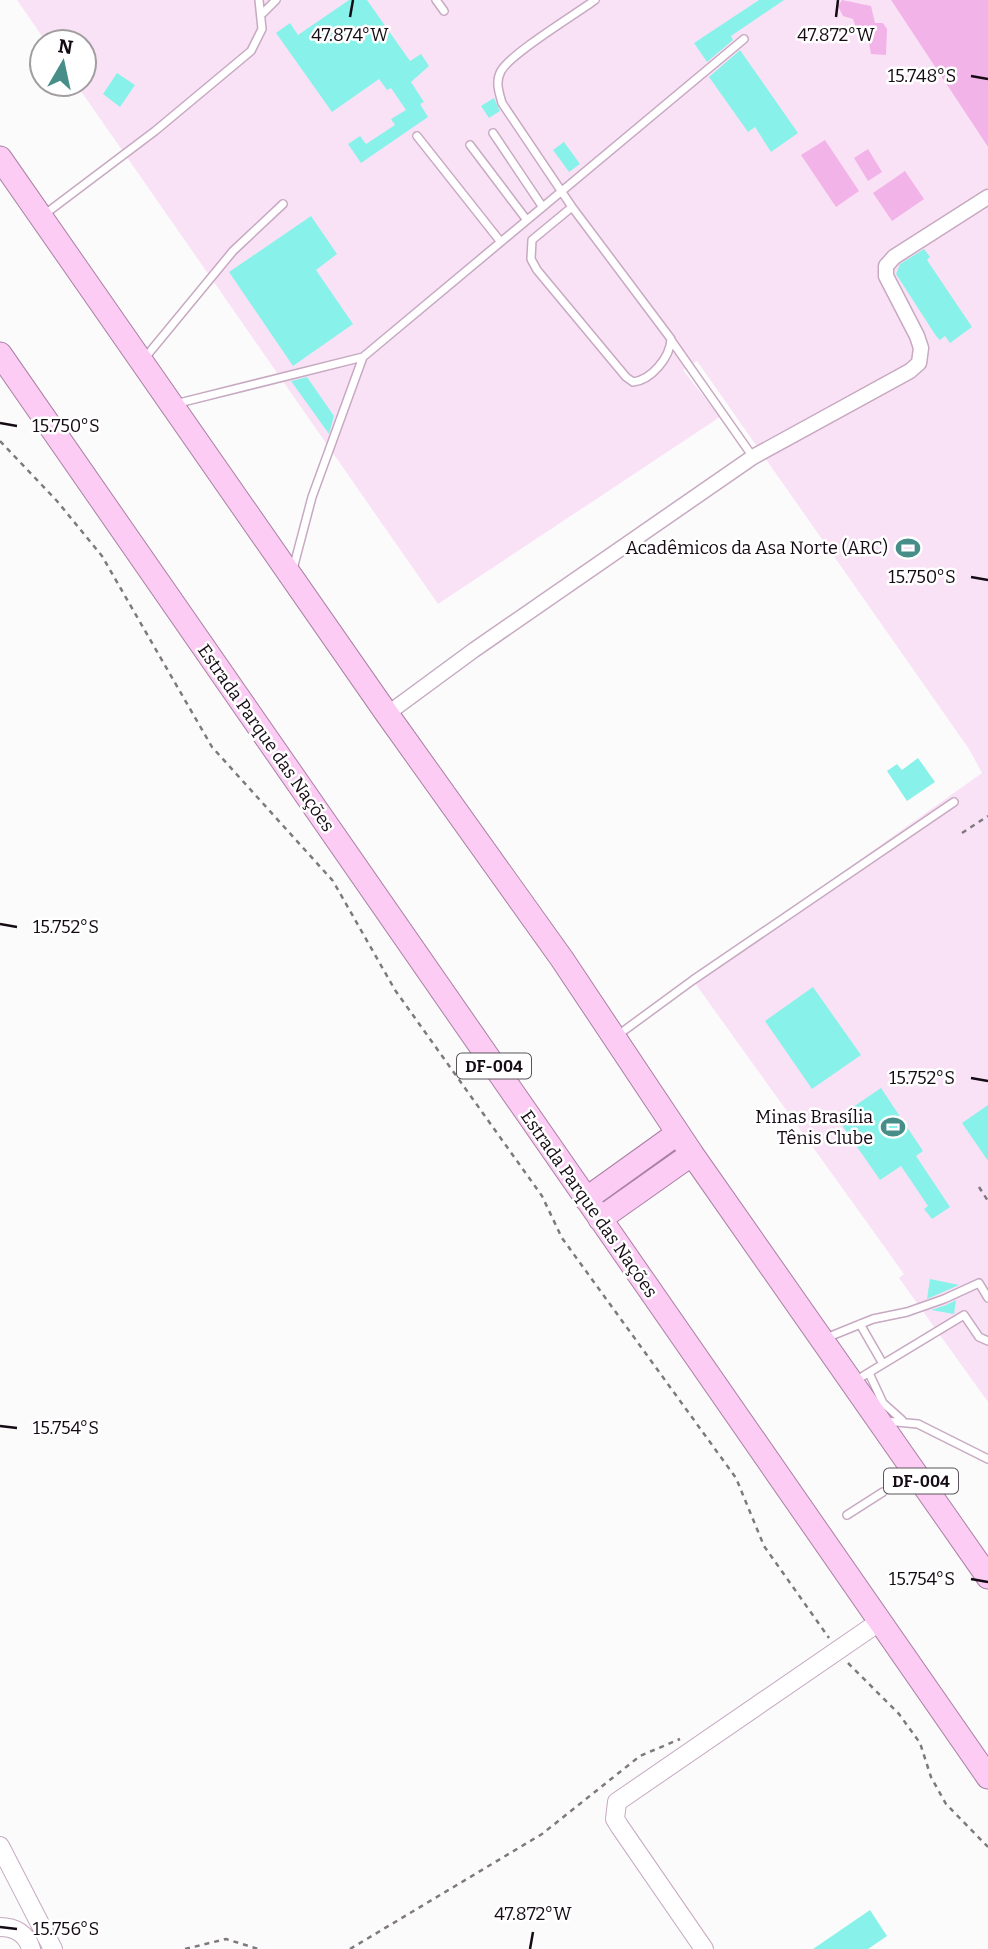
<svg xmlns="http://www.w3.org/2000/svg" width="988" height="1949" font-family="Bitter,serif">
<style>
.green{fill:#fae2f6}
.water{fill:#f2b3e8}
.building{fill:#88f2ea}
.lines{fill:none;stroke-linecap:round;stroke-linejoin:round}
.service-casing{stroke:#c7a9c1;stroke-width:10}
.minor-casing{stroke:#c7a9c1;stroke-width:17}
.tertiary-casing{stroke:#c7a9c1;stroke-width:20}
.trunk-casing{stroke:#aa81a4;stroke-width:25}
.path{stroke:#7f797e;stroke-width:2.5;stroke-dasharray:5 5;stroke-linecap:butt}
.service{stroke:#fff;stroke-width:7}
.minor{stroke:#fff;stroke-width:14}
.tertiary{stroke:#fff;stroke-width:18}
.trunk{stroke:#fcccf4;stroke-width:23}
.ticks{fill:none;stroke:#150b14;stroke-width:2.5}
.labels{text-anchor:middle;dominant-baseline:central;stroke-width:5;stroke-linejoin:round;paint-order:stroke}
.shield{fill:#fff;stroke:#5b545a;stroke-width:2}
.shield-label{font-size:16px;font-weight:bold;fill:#150b14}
.poi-label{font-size:18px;fill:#150b14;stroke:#fff;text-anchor:end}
.street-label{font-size:18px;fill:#150b14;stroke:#fff}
.ticks-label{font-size:18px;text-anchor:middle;fill:#150b14;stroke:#fff;stroke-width:5;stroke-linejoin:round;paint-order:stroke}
</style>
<rect width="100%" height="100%" fill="#fbfbfb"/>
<path class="green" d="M17,0H891L988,147V1402L899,1278L904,1274L692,979L982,773L969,749L697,361L683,370L720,417L438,604L76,84H84V42H46Z"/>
<path class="water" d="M842,0L871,6L875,23H883L887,29L886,55L871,54L868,38L858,34L853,19L843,16L838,6Z
M891,0H988V147Z
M825,140L859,191L836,207L801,155Z
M868,149L882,172L868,181L854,158Z
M905,171L924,199L892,221L873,193Z"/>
<path class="building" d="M349,0H367L410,61L421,54L429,66L411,82L424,102L420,104L428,117L361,163L348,144L360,136L366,144L395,125L391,119L406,110L391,88L387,90L379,79L332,112L276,33L290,23L298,35Z
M759,0H784L731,36L733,40L707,62L694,43Z
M740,50L798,133L771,152L755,127L748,132L709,77Z
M117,73L135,85L120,107L103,94Z
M494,98L500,111L489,118L481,106Z
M564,142L580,164L569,172L553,150Z
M311,216L337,254L316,270L353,324L293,366L229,272Z
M924,249L930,257L927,260L972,327L950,343L945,336L940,340L936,336L896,274L900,264Z
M307,377L334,416L329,434L291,381Z
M918,758L935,782L907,801L887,771L897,764L902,770Z
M813,987L861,1055L812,1089L765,1021Z
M881,1088L923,1151L916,1156L950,1207L932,1219L924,1209L928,1206L901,1166L880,1180L837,1118Z
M988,1105V1161L962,1123Z
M930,1279L959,1285L927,1299Z
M956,1300L954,1314L931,1310L946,1305Z
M870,1910L887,1936L868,1949H813Z"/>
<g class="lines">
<g class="service-casing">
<path id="service" d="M436,0L444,11
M263,13L276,0
M493,133L542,206
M417,136L500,241
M470,145L526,219
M572,207L532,240L531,259L537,270L626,377L633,382C651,380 670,358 671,339L572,207L502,103C499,92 495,82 501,71C510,54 576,14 595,0
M45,214L155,131L251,51L262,29L259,0
M671,340L753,457
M144,359L233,251L283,204
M175,404L363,357L744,39
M293,569L312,497L363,357
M618,1035L693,980L954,802
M860,1324L883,1364
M826,1338L873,1319L907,1312L944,1299L979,1283L988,1298
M869,1373L883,1403L902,1420
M855,1381L964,1315L979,1337L988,1341
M885,1421L918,1424L988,1459
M847,1515L883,1492"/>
</g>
<g class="minor-casing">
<path id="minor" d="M387,714L474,650L753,457L910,371L919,363L921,348L917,336L886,276V266L894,257L988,197"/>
</g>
<g class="tertiary-casing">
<path id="tertiary" d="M0,1846L53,1949
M0,1927C15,1927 27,1934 31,1949
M704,1949L620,1827L615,1819L617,1802L879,1622"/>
</g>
<g class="trunk-casing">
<path id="trunk" d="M0,158L387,714L562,959L692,1154L988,1577
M0,354L988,1777
M586,1199L678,1133
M600,1219L692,1154"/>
</g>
<path class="path" d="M0,441L57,501L102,556L212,747L333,881L395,990L542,1196L562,1238L736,1478L764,1546L829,1638
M962,833L988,816
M979,1187L988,1201
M848,1663L899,1714L920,1743L931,1777L946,1804L988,1847
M185,1949L226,1939L258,1949
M350,1949L542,1834L640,1756L680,1739"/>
<use href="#service" class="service"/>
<use href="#minor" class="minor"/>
<use href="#tertiary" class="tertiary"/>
<use href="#trunk" class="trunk"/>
</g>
<path class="ticks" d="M350,17L353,0M836,17L838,0M971,76L988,79M0,423L17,426M971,577L988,580M0,924L17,927M971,1078L988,1081M0,1426L17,1428M971,1579L988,1582M0,1927L17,1929M530,1949L533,1932"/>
<defs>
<g id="stadium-bare" transform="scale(1.89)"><path d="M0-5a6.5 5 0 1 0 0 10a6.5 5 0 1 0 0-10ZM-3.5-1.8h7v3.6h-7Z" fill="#478e88" stroke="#fff" stroke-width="2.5" paint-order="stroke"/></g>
</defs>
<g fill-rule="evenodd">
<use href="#stadium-bare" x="908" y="548"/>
<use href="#stadium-bare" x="893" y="1127"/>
</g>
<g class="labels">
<g class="shield">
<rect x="457" y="1053.5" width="74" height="25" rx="5"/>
<rect x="884" y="1468.5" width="74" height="25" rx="5"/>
</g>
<g class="shield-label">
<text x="494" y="1066">DF-004</text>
<text x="921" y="1481">DF-004</text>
</g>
<g class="poi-label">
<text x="888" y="548">Acadêmicos da Asa Norte (ARC)</text>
<text x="873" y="1117">Minas Brasília<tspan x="873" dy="21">Tênis Clube</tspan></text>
</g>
<g class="street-label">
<text transform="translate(266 738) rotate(55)">Estrada Parque das Nações</text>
<text transform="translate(589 1204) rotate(55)">Estrada Parque das Nações</text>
</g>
</g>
<g class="ticks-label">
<text x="350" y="41">47.874°W</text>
<text x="836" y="41">47.872°W</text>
<text x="922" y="82">15.748°S</text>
<text x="66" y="432">15.750°S</text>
<text x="922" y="583">15.750°S</text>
<text x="66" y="933">15.752°S</text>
<text x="922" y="1084">15.752°S</text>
<text x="66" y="1434">15.754°S</text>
<text x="922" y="1585">15.754°S</text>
<text x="533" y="1920">47.872°W</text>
<text x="66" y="1935">15.756°S</text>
</g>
<g transform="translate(63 63) rotate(9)"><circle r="33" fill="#ffffff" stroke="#a19da1" stroke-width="2"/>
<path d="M0-5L12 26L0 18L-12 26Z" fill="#478e88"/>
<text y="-10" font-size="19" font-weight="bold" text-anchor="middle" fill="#150b14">N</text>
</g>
</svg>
